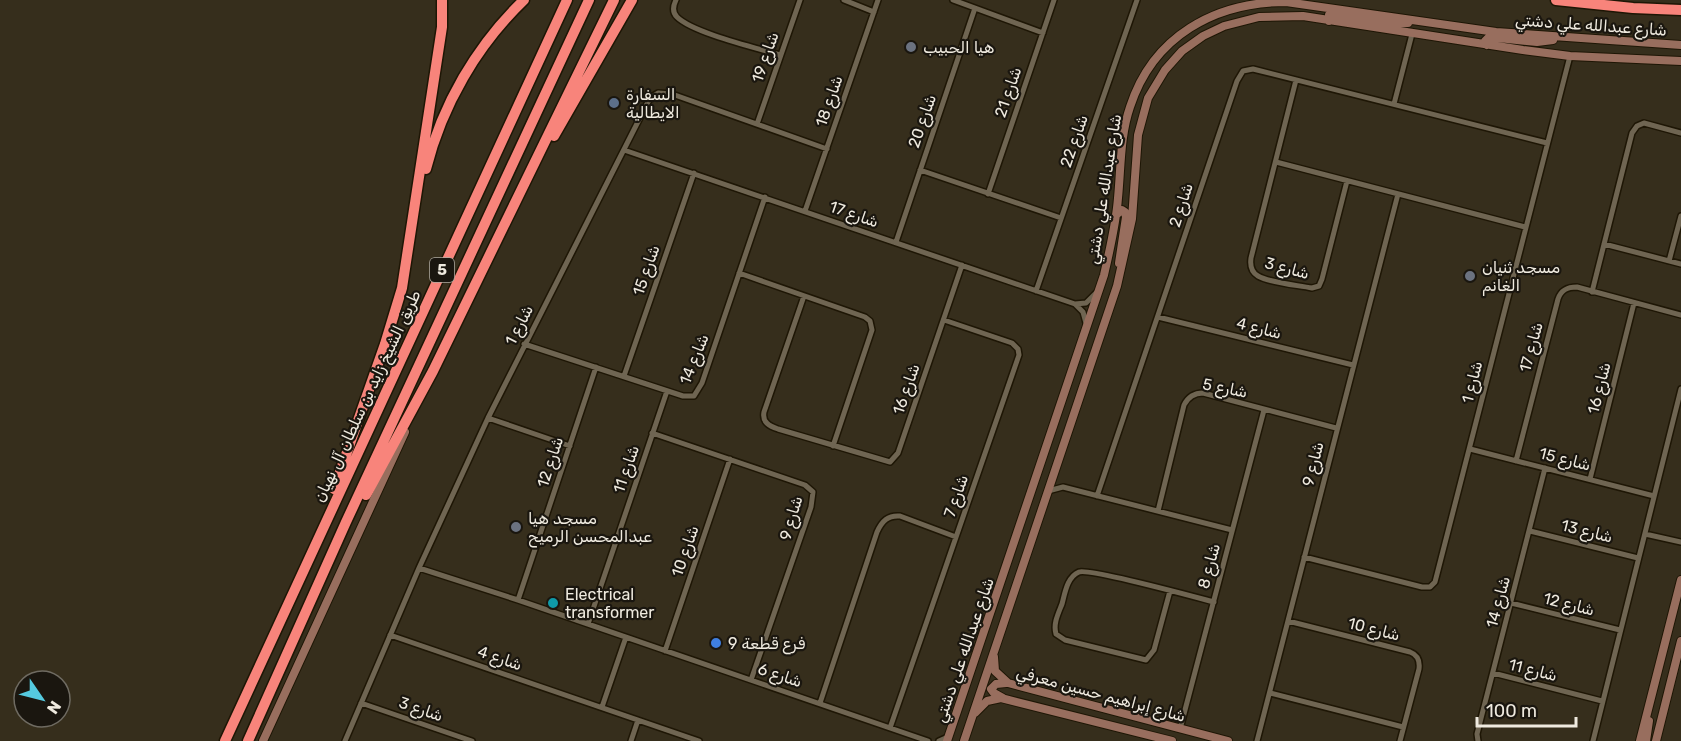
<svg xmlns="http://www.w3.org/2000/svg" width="1681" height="741" font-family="Rubik,'Noto Naskh Arabic',sans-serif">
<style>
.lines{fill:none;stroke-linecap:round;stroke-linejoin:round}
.street-casing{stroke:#1e1605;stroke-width:8}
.secondary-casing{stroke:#1e1605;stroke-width:10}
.highway-casing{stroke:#1e1605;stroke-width:13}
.street{stroke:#6f6552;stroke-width:5}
.secondary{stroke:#986e5e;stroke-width:8}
.highway{stroke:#f8847b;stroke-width:10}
.worship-dot{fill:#6b7280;stroke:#1a160f;stroke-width:2}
.service-dot{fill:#5c6f8a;stroke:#1a160f;stroke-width:2}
.culture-dot{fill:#0f9aa8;stroke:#1a160f;stroke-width:2}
.shop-dot{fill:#3f7fe0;stroke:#1a160f;stroke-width:2}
.labels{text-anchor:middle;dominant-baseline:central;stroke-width:4.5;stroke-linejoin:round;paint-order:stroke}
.shield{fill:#1a160f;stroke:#afaaa1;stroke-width:1.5}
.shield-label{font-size:15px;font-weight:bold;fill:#efeadf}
.street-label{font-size:16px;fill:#efeadf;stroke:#1a160f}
.poi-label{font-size:16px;fill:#efeadf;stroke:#1a160f;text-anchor:start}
</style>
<rect width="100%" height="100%" fill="#362e1c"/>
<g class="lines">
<g class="street-casing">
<path id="street" d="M676,0C673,6 672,12 677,17C693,33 757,48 780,55
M844,0L874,12
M953,0L1043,33
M1296,80L1251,258C1250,265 1251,272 1258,276C1270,283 1297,285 1312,288L1319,286L1322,279L1347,181
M1394,104L1412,34
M757,124L800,0
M624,150L1075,304L1083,312L1086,323
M1276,162L1525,227
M920,170L1061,218
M988,194L1054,0
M805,211L878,0
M896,242L975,8
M1604,244L1681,264
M1669,261L1681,216
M739,273L865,317L870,321L872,330L833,446
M1036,291L1137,0
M1592,292L1632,133L1637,126L1644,123L1681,133
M804,296L764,412C762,422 769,426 778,429L890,462L898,453L962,265
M1075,304L1086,303L1096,293
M1158,317L1353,365
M524,344L683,396H694L702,383L765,197
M624,376L694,173
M488,418L570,446
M652,433L805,485L813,492L811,507L751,680
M1470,449L1654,496
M1516,461L1558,299C1561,290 1567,287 1577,287L1681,315
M1590,479L1634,303
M1048,491L1063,487L1232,530
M1097,496L1237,81L1243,71L1253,69L1547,143
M1158,511L1184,405C1188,397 1194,393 1203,393L1336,428
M1530,531L1638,558
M1645,534L1681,542
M1304,557L1422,587H1430L1435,582L1570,56
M419,568L518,600L928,741
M1170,591L1154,650L1146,660L1065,640L1056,634C1053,624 1058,614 1062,604C1065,593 1067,577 1079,572C1089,568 1195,597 1214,602
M518,600L596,367
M1511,603L1620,630
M1288,621L1410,652C1418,655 1420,661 1419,669L1400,741
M588,624L667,391
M390,635L699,741
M665,651L730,459
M1493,673L1602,701
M1270,693L1403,727
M361,703L472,741
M820,703L877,532C882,521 888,515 900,516L956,537
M602,707L626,637
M890,728L1019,355L1018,349L1012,343L944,320
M1180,729L1264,410
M345,741L419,568L488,418L650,98L658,93L672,94L827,149
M631,741L638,720
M939,741L948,737
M1257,741L1398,194
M1478,741L1477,734L1545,468
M1593,741L1681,389"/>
</g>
<g class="secondary-casing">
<path id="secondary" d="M1329,21V15L1333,14L1395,23H1408
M1487,45L1485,41L1489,37L1537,42L1553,40
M1116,215L1122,210L1125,212L1126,217L1119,263
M994,657L995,671L1008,683L1228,741
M1003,698L994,693L991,689L996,684L1006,683
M975,713L987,701L1001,698L1172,741
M263,741L405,432
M947,741L1104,275C1110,249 1116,224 1118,198C1121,167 1120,136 1130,107C1153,36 1215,2 1286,2L1496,32L1681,45
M964,741L1117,286L1132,219L1138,135L1148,98L1165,70L1182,51L1203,36L1224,26L1259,17L1303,16L1523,50L1570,56L1681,61
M1640,741L1681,580
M1646,741L1649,721
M1656,741L1681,641"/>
</g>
<g class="highway-casing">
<path id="highway" d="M1556,0L1633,8L1681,10
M554,136L632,0
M426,169C442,105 477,45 524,0
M334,489L385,344L402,288L442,27V0
M366,495L433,371L614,0
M225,741L567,0
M248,741L346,522L589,0"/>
</g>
<use href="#street" class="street"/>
<use href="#secondary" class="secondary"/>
<use href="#highway" class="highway"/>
</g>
<g class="worship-dot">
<circle cx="911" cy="47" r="6"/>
<circle cx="1470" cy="276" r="6"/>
<circle cx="516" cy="527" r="6"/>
</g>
<circle class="service-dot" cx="614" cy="103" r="6"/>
<circle class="culture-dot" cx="553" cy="603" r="6"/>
<circle class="shop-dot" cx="716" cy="643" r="6"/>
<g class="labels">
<rect class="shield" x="430" y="258" width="24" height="24" rx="4.5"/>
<g class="shield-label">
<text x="442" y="270">5</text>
</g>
<g class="street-label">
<text transform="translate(1591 25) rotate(4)">شارع عبدالله علي دشتي</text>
<text transform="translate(765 57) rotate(-71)">شارع 19</text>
<text transform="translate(1008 92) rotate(-71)">شارع 21</text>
<text transform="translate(829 101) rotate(-71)">شارع 18</text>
<text transform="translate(922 121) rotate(-71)">شارع 20</text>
<text transform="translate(1074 141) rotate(-71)">شارع 22</text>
<text transform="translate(1104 189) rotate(-81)">شارع عبدالله علي دشتي</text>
<text transform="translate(1181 205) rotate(-72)">شارع 2</text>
<text transform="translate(854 214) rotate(19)">شارع 17</text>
<text transform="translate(1287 268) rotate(15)">شارع 3</text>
<text transform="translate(646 270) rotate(-71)">شارع 15</text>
<text transform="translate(519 325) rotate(-63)">شارع 1</text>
<text transform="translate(1259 328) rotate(14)">شارع 4</text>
<text transform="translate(1531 347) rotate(-75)">شارع 17</text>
<text transform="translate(694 359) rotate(-68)">شارع 14</text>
<text transform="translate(1472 382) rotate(-76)">شارع 1</text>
<text transform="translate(1225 388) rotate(11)">شارع 5</text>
<text transform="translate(1599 388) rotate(-76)">شارع 16</text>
<text transform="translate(906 389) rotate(-71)">شارع 16</text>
<text transform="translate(367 396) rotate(-65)">طريق الشيخ زايد بن سلطان آل نهيان</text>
<text transform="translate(1565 459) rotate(14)">شارع 15</text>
<text transform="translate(550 462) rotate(-72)">شارع 12</text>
<text transform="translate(1313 464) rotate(-76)">شارع 9</text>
<text transform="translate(626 469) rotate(-71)">شارع 11</text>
<text transform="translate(956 496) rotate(-71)">شارع 7</text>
<text transform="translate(791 518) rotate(-74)">شارع 9</text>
<text transform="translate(1587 531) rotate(14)">شارع 13</text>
<text transform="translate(685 551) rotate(-71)">شارع 10</text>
<text transform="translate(1209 566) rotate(-75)">شارع 8</text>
<text transform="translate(1498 602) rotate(-75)">شارع 14</text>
<text transform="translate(1569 604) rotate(14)">شارع 12</text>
<text transform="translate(1374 629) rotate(14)">شارع 10</text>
<text transform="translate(964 650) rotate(-71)">شارع عبدالله علي دشتي</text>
<text transform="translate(500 658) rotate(19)">شارع 4</text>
<text transform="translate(1533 670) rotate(14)">شارع 11</text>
<text transform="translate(780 675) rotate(18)">شارع 6</text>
<text transform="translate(1101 694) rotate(15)">شارع إبراهيم حسين معرفي</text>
<text transform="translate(421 709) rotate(19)">شارع 3</text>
</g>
<g class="poi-label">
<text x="923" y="47">هيا الحبيب</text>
<text x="626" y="94">السفارة<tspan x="626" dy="18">الايطالية</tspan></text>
<text x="1482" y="267">مسجد ثنيان<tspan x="1482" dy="18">الغانم</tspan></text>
<text x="528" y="518">مسجد هيا<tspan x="528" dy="18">عبدالمحسن الرميح</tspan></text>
<text x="565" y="594">Electrical<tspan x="565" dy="18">transformer</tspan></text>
<text x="728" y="643">فرع قطعة 9</text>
</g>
</g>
<g transform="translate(42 699) rotate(125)"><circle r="28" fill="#1a160f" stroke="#6f6b62" stroke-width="1.5"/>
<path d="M0-4.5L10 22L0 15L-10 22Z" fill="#55cadf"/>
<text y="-9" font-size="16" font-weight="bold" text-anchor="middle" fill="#efeadf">N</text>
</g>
<path d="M1477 717v9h99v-9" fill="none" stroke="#efeadf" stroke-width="3"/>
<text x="1486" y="717" font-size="18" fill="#efeadf" stroke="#1a160f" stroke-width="4.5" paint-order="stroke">100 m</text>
</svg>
